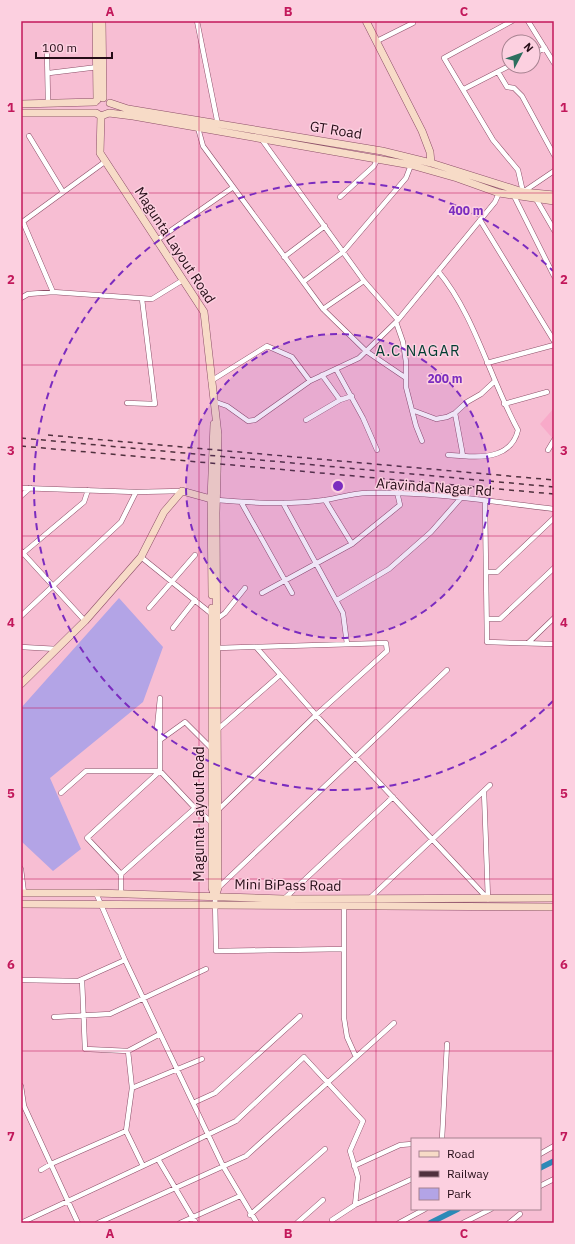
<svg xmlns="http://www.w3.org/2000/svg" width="575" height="1244" font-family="'IBM Plex Sans',sans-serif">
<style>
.built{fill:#f8aac9}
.green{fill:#b3a4e6}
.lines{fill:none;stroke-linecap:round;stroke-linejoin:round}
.canal{stroke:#2c89b7;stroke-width:5.5}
.street-casing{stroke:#8c4f68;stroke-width:5.5}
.secondary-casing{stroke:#8c4f68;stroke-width:8}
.street{stroke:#fff;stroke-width:4.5}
.secondary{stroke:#f7dbc7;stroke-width:7}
.rail{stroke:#4f303d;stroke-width:1.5;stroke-dasharray:5 5;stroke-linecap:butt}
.grid{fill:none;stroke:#c2185b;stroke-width:1;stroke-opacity:0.55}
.ring{fill:none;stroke:#7b2cbf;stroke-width:2;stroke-dasharray:7 5}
.labels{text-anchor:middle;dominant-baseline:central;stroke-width:3;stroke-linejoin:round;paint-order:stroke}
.street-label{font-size:14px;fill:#250d17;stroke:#fcd0e0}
.neighbourhood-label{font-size:15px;letter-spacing:1px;fill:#013d31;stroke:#fcd0e0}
.centre{fill:#7b2cbf;stroke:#fcd0e0;stroke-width:2}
.ring-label{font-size:12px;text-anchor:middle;font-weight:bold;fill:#7b2cbf;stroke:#fcd0e0;stroke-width:3;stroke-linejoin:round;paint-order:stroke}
.neatline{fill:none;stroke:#c2185b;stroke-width:1.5}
.grid-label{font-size:13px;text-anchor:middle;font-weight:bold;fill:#c2185b}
</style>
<rect width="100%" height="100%" fill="#f7bed3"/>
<path class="built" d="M554,408V440L540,424Z"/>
<path class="green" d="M119,598L163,647L143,702L50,778L81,849L53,871L21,841V708Z"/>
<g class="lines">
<path class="canal" d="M540,1168L554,1161
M430,1223L458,1209"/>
<g class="street-casing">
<path id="street" d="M197,21L218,125
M512,21L444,58L493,140L518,170L523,192L554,171
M528,21L554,63
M377,41L413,23
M47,52L48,102
M533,54L545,48
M498,72L507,87L514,88L522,96L554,155
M49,73L98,67
M464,89L509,66
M198,128L203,146L323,309L366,351L406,378
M29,136L63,192
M262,140L364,281L398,320
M514,196L554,276
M340,197L374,166L378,158
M536,199L554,230
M480,220L554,341
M23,222L53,292
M21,223L106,161
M157,240L232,188
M284,257L325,226
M438,271C475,315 490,379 518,430C512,456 486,458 463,456L455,413
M303,282L343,252L406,178L411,165
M21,298L28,294L53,292L152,299L183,280
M323,309L364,281
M396,322L403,342L406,362V387L416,426L422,441
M487,363L554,345
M336,369L363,418L377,450
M322,375L340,400
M211,381L267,346L292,357L310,381
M213,401L227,406L248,421L255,420L310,381L359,358L398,320L495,202L499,193
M127,403L155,404L142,299
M504,404L547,392
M412,410L436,419L447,417L455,413L467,402L481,394L495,381
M306,420L340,400L352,396
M548,450L554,440
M448,455L463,456
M21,488L136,492L182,491
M21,496L30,488
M217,500C252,503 290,505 325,500C339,498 353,493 367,493C428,491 493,502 554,509
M325,500L352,544
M241,502L292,593
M485,502L487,642L554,644
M283,503L343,613L347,644
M21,551L85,621
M21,555L84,502L88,490
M141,557L213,615
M487,572H497L554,518
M262,593L352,544L400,505L397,492
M337,600L389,569L431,532L460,499
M149,608L195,555
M21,616L121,522L136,492
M217,619L225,613L245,588
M487,619H500L554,568
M173,628L195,600
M528,643L554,618
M21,647L57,649
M256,647L316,715L488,899L484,791
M157,728L160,698V771L87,838L121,874L195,808
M217,730L280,675
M160,740L185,722L211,748
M61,793L86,771H160L192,805L211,822
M217,811L316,715L387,651L386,643L218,648
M21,869L24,893
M218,888L447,670
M96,893L125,960L223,1166L257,1223
M121,894V874
M215,897L216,951L344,949
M284,899L393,797
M369,899L490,785
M344,906V1018L347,1037L356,1057
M21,980L78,981L125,960
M82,980L85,1049L128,1051L160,1034
M54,1017L110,1014L206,969
M128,1051L132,1088L126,1131L143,1166
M21,1086L24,1106L78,1223
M132,1088L202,1059
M193,1103L215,1093L300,1016
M442,1139L447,1044
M540,1154L554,1146
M158,1159L196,1223
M354,1166L400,1145L412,1144
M41,1170L51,1164L126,1131
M540,1186L554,1179
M355,1205L412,1179
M250,1215L325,1149
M21,1223L158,1159L236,1121L304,1057L363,1121L350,1151L358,1177L355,1205L332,1220
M98,1223L246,1156L394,1023
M180,1223L240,1196
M297,1223L323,1200
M399,1223L425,1209
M463,1223L491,1209
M509,1223L520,1214"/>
</g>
<g class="secondary-casing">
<path id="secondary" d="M96,21L97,100
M102,21L103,98
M366,21L422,131L430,152L431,163
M110,103L128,109L382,151L431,163L523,192L554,195
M21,104L95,102
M21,113H96L101,116L109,113L133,116L411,165L457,178L499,193L554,201
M101,116L100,153L204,312L218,435L216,513L218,888L215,897
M212,595L211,499L214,424
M212,608V888L215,897
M21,684L85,621L141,557L164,512L182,491L211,499
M21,893H96L284,899L554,898
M21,904L554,907"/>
</g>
<use href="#street" class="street"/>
<use href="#secondary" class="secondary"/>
<path class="rail" d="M48,435L554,480
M21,438L554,487
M21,446L554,494"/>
</g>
<path class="grid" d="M199,21V1223M376,21V1223M21,193H554M21,365H554M21,536H554M21,708H554M21,879H554M21,1051H554"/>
<circle cx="338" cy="486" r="152" fill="#7b2cbf" fill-opacity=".12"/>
<g class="ring">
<circle cx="338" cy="486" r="152"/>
<path d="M553 701A304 304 0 1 1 553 271"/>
</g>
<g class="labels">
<g class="street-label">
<text transform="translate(336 130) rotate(9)">GT Road</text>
<text transform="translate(175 245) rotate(57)">Magunta Layout Road</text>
<text transform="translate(434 487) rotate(4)">Aravinda Nagar Rd</text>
<text transform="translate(199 814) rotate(-90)">Magunta Layout Road</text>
<text transform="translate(288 885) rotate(1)">Mini BiPass Road</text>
</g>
<g class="neighbourhood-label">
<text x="418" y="350">A.C NAGAR</text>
</g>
</g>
<circle cx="338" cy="486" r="6" class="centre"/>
<g class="ring-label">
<text x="466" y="215">400 m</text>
<text x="445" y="383">200 m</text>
</g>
<rect width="575" height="1244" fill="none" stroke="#fcd0e0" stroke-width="44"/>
<rect x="411" y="1138" width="130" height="72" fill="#fcd0e0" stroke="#a68290"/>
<rect x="419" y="1151" width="20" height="6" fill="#f7dbc7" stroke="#a68290"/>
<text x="447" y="1158" font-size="12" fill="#250d17">Road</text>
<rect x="419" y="1171" width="20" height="6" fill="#4f303d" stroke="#a68290"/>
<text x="447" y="1178" font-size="12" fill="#250d17">Railway</text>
<rect x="419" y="1188" width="20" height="12" fill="#b3a4e6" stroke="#a68290"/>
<text x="447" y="1198" font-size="12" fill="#250d17">Park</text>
<g transform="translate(521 54) rotate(49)"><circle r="19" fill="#fcd0e0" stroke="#a68290"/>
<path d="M0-3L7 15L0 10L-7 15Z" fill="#2d6f5f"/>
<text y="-6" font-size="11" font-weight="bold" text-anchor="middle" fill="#250d17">N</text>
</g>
<path d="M36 52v6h76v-6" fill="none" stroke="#250d17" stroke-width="2"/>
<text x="42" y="52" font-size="12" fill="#250d17" stroke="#fcd0e0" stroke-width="3" paint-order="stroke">100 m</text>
<rect x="22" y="22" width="531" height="1200" class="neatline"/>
<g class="grid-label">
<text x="110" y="16">A</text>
<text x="288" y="16">B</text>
<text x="464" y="16">C</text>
<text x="11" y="112">1</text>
<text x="564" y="112">1</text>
<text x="11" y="284">2</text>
<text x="564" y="284">2</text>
<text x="11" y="455">3</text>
<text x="564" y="455">3</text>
<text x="11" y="627">4</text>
<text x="564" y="627">4</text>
<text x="11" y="798">5</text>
<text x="564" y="798">5</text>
<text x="11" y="969">6</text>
<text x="564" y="969">6</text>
<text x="11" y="1141">7</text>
<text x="564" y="1141">7</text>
<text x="110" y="1238">A</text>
<text x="288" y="1238">B</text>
<text x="464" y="1238">C</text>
</g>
</svg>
